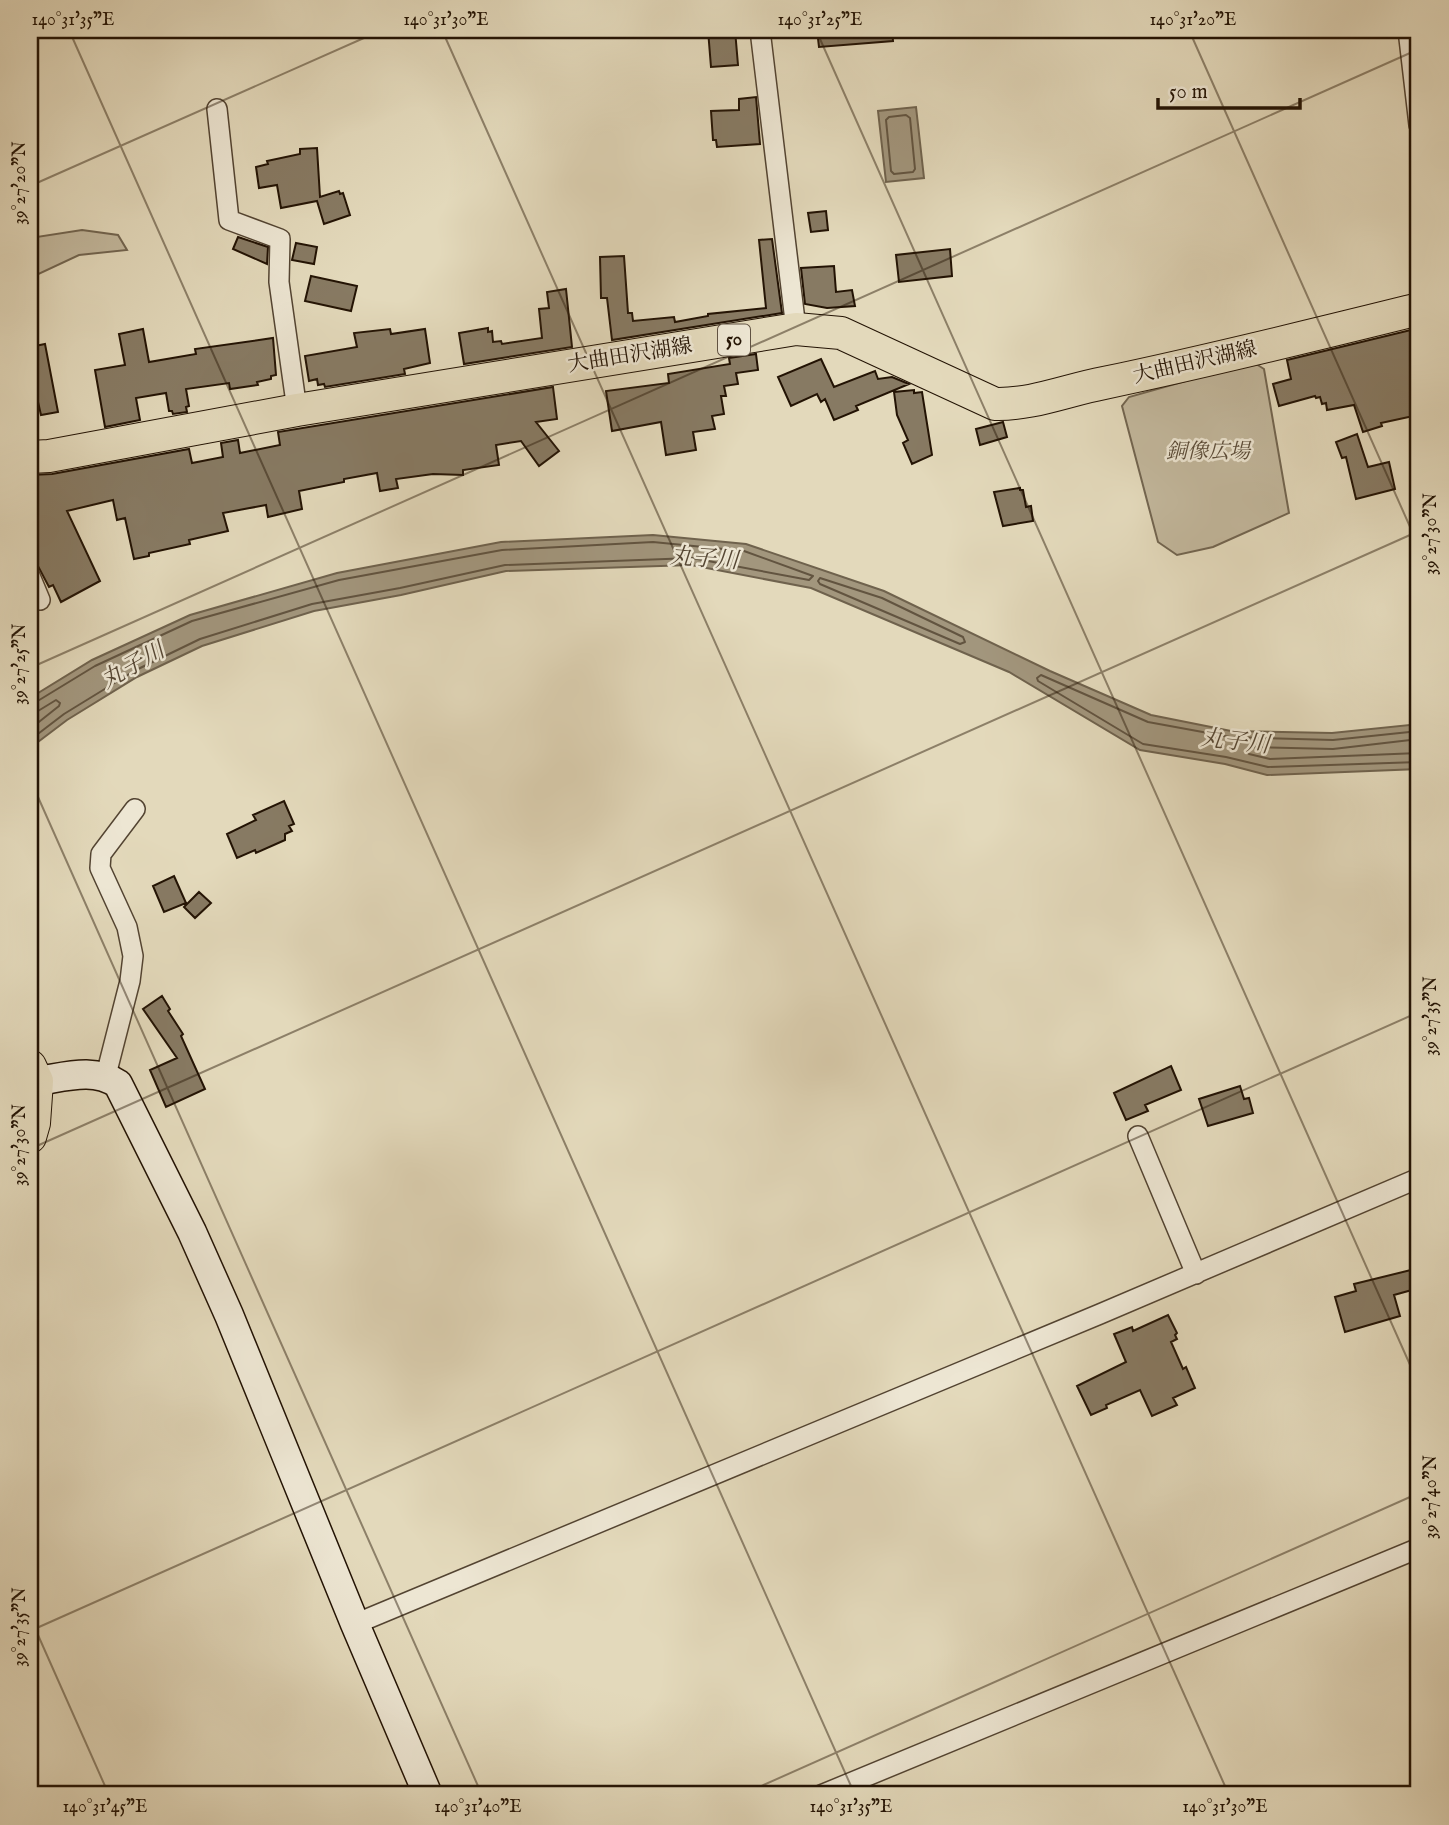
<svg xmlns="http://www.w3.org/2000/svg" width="1449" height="1825" font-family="'IM FELL English','Noto Serif JP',serif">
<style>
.green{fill:#c2b79c;stroke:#726550;stroke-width:2}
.water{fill:#a2967d;stroke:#6f624d;stroke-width:2}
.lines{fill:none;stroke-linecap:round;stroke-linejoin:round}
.shore{stroke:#625440;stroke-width:2}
.building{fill:#877a63;stroke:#231304;stroke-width:2}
.street-casing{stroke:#534432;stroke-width:22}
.secondary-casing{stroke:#231304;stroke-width:31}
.primary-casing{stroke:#231304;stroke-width:34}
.street{stroke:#ede6d3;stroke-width:19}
.secondary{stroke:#ede6d3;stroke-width:28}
.primary{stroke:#e3d9bb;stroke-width:32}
.ticks{fill:none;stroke:#231304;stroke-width:2;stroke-opacity:0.45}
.labels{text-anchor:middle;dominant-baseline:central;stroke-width:5;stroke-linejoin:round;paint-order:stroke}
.shield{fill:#ede6d3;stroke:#605242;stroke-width:2}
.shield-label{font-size:19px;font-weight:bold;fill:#231304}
.street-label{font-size:21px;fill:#231304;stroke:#ede6d3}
.park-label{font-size:21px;font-style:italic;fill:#5b4c39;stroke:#ede6d3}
.water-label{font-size:23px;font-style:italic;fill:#564734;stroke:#ede6d3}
.neatline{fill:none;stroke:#231304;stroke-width:2.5}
.ticks-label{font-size:18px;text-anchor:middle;fill:#231304}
</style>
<rect width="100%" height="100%" fill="#e3d9bb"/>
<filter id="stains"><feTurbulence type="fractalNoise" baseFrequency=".00286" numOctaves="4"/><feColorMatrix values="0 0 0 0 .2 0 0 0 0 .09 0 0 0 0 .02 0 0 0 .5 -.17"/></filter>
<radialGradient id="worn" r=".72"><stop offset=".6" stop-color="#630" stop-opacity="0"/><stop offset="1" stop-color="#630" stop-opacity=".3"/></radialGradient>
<path class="green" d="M82,230L118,235L127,250L79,255L30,278V238Z
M1253,362L1264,369L1289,513L1213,547L1177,555L1158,542L1122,406L1129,397Z"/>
<path class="water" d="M916,107L924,178L886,182L878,111Z
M653,535L746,544L884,591L1050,671L1151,715L1231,731L1332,733L1419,724V769L1267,775L1225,764L1140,750L1009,672L811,588L691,565L506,571L401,595L314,611L202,646L137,677L67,720L30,748V698L92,660L190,615L337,573L501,542Z"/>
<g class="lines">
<path class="shore" d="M906,115L910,118L915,169L913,172L894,174L891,171L886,120L889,117Z
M820,578L882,598L963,637L965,642L960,644L820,584L818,581Z
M30,703L36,702L95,666L192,621L339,580L502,550L653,542L744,551L813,576L809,580L692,558L505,565L400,588L312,604L200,639L134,671L64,714L30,740
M30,712L38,711L56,700L60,703L59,706L30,729
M1419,731L1333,740L1230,737L1148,722L1041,675L1037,678L1038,681L1143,744L1226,757L1268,767L1419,762
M1419,739L1333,749L1250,747L1246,750L1249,754L1270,759L1419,753"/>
</g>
<path class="building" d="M708,30H735L738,65L711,67Z
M817,30H892L893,41L819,47Z
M756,97L760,144L717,147L716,140H713L711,111L739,110V99Z
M317,148L320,197L339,191L340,194L343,193L350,215L324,224L317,201L281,208L277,185L259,188L256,167L268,164L267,161L300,154V149Z
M826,211L828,230L811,232L808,213Z
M238,237L268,247L267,264L233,249Z
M772,239L782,313L612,340L607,298H601L600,257L624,256L628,313H632L633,321L674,317L675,322L708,316V314L766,308L759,240Z
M296,243L317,247L314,264L292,260Z
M950,249L952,276L899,282L896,255Z
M834,266L836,292L852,290L855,306L827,308L805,304L801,268Z
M311,276L357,286L351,311L305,301Z
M566,289L572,347L464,364L459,333L488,328V332L492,331L493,342L501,341L502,344L542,338L539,309L549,308L547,292Z
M1419,328V395L1414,396L1418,415L1381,423L1382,426L1363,432L1354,405L1327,410L1326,403L1322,404L1320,397L1316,398L1315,396L1279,406L1273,384L1291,379L1287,360Z
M143,329L149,362L196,354L195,349L273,338L276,375L271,376V379L257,382L258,385L230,389L229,383L186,389L189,406L186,407L187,412L173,414L172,411H169L166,393L136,398L140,420L105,427L95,370L125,365L119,334Z
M390,329L391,334L425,329L430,363L404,369L405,374L325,387L324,384L318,385L317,379L309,381L305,356L357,347L354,333Z
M45,344L58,412L41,415L33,380H30V347Z
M756,354L758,370L736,373L738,384L724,386L726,396H721L724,414L712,416L715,429L693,432L696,450L666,455L661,422L612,431L606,391L669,383L668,374L730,364L729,358Z
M821,359L834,387L875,371L878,379L892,377L909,384L856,406L858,410L834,420L825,399L821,402L817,394L791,406L778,377Z
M553,387L557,419L536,422L559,451L539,466L521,441L496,445L499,465L463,470V475L433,474L396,479L398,488L380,491L377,473L344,479V482L299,491L302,509L268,517L266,505L223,513L228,531L189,540L190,544L149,553V556L134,559L125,518L117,520L113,500L67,511L100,581L61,602L53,585L49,587L30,551V475L52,474L189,449L192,463L223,457L221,443L238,440L240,453L280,445L278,432Z
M914,390V393L922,392L932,455L912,464L903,443L908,440L897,415L894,392Z
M1003,422L1007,437L980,445L976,429Z
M1357,434L1368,467L1389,462L1395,489L1356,499L1346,457L1342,458L1336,442Z
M1020,488V490H1023L1026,507L1031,506L1033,521L1003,526L994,492Z
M284,801L294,824L289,826L292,831L285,834V840L256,853L255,850L237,858L227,834L256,820L253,815Z
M174,876L186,903L164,912L153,886Z
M199,892L211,903L195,918L184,907Z
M162,996L170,1009L168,1011L183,1034L181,1036L205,1089L166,1107L150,1070L177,1058L143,1009Z
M1171,1066L1181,1090L1145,1105L1148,1111L1126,1120L1114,1093Z
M1240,1086L1244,1099L1249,1098L1253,1113L1208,1126L1199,1099Z
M1415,1269L1419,1288L1394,1295L1400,1316L1345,1332L1335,1297L1356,1291L1354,1284Z
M1168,1315L1177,1333L1175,1335L1177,1339L1171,1342L1183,1369L1186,1367L1195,1388L1173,1398L1177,1405L1152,1416L1140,1390L1106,1405L1107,1408L1091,1415L1077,1386L1126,1362L1114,1334L1132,1327L1133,1331Z"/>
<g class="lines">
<g class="street-casing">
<path id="street" d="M760,30L796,329
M1408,30L1419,125
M217,109L229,220L280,239L279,282L297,410
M30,576L40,600
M106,1075L130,981L133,956L127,927L100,868L101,854L135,809
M1138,1136L1196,1274
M355,1624L1100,1314L1419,1178
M821,1795L1419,1548"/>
</g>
<g class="secondary-casing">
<path id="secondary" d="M37,1081C65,1077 94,1067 118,1084L192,1232L229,1315L355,1624L428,1795"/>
</g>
<g class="primary-casing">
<path id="primary" d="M30,457L49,456L297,410L796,329L841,333L995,404C1032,405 1067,390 1104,383C1210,361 1314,335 1419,309
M30,1066L37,1081L34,1123L30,1137"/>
</g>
<use href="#street" class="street"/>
<use href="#secondary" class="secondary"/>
<use href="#primary" class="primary"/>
</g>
<path class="ticks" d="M69,30L855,1795M442,30L1229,1795M816,30L1419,1385M1189,30L1419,547M30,186L382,30M30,668L1419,49M30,779L482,1795M30,1149L1419,531M30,1617L109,1795M30,1631L1419,1012M741,1795L1419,1493"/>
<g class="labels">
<rect class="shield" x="718" y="324.5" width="32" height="31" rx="5"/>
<g class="shield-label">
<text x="734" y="340">50</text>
</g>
<g class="street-label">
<text transform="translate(630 356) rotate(-9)">大曲田沢湖線</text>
<text transform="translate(1195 363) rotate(-13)">大曲田沢湖線</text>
</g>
<g class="park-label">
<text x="1208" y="452">銅像広場</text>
</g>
<g class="water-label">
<text transform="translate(704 559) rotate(4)">丸子川</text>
<text transform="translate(133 666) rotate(-30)">丸子川</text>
<text transform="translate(1235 742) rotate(6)">丸子川</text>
</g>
</g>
<rect width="1449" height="1825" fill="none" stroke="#e3d9bb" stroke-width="77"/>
<path d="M1158 98v10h142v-10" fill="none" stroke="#231304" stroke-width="3.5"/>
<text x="1169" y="98" font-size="21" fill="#231304" stroke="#ede6d3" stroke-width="5" paint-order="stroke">50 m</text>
<rect x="38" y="38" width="1372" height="1748" class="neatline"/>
<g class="ticks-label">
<text x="73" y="25">140°31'35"E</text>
<text x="446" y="25">140°31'30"E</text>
<text x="820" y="25">140°31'25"E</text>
<text x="1193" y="25">140°31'20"E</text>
<text transform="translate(19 183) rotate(-90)" y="6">39°27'20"N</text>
<text transform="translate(1430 534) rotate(-90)" y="6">39°27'30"N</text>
<text transform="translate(19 664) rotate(-90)" y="6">39°27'25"N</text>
<text transform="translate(1430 1016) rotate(-90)" y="6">39°27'35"N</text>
<text transform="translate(19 1145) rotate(-90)" y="6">39°27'30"N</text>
<text transform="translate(1430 1497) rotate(-90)" y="6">39°27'40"N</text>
<text transform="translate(19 1627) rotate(-90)" y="6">39°27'35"N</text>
<text x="105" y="1812">140°31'45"E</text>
<text x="478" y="1812">140°31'40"E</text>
<text x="851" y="1812">140°31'35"E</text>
<text x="1225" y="1812">140°31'30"E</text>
</g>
<rect width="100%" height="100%" filter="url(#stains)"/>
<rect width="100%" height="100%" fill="url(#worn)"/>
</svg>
